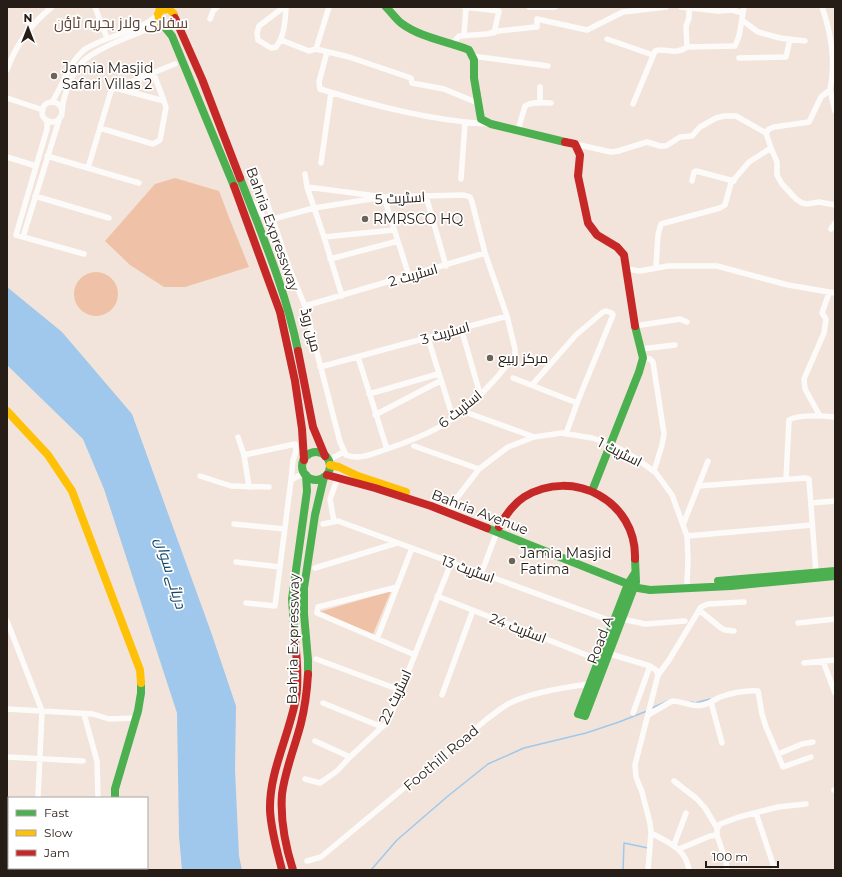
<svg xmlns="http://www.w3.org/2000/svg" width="842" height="877" font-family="Montserrat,Cairo,sans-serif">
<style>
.green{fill:#efc2a7}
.water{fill:#9fc8ec}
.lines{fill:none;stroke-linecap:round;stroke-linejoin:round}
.stream{stroke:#9fc8ec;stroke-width:1.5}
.street{stroke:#fdfbf9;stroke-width:5.5}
.fast{stroke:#4caf50;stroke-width:8}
.slow{stroke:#ffc107;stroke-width:8}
.jam{stroke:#c62828;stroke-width:8}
.poi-dot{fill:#6e635b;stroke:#fff;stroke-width:1.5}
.labels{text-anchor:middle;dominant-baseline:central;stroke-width:3.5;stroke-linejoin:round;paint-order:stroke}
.poi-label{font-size:14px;fill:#271d17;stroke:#fff;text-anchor:start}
.street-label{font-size:14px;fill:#271d17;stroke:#fff}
.neighbourhood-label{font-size:15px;fill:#5c4538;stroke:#fff}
.water-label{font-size:15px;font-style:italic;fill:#124367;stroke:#fff}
</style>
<rect width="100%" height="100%" fill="#f2e4da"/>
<path class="green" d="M175,178L219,191L230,220L249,267L185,287H164L130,265L105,241L155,184Z
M74 294a22 22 0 1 1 44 0a22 22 0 1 1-44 0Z
M391,591L373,634L319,612Z"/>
<path class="water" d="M7,287L62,332L132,414L211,632L236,706L235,770L239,856L242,870H182L179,836L177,713L104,489L83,439L7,365Z"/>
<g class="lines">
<path class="stream" d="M691,702L695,703L710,699
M652,708L672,699
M371,870L397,840L448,796L488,764L524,748L586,733L619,722L647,711
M623,870L624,843L648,848"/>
<path class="street" d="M95,7L107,38
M284,7L259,26L257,33L258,40L271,48L276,47C285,35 285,21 286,7
M464,7L499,11L494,33
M529,7H555
M681,7L718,11L732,10L743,13
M210,19L213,11L217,7
M742,20L758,32L780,38L805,41
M464,35L466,7
M607,39L653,55
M281,40L309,51L316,49L349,57L411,78L412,83L444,89L478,103
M453,43L459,36L487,34L498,31L535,27H537V19L587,30L623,12L666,7
M687,47L686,26L689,18V8
M316,49L329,7
M327,52L319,82L320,89C375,106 429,120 487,124
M472,56L548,66
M739,58L786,57L790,39
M7,70C16,44 31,24 52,7
M153,72L164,101
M115,88L175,64
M830,90L835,111
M7,98L43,110
M52,102C63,85 68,64 84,50C87,47 93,45 97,43C116,34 145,29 158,14
M42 112a10 10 0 1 1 20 0a10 10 0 1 1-20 0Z
M540,103V87
M633,104L655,51C664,47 675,56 687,47L735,46L739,36L744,7
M62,112C63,95 73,68 87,58C100,48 116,42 131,36C141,32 152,26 163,25
M47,120V129L16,235L84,254
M518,130L525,106C532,101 543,103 551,103
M766,133L769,129L774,127L809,122L821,97L830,90C836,63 831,32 822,7
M575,144L611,152L618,151L647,142L660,146H666L680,137L692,136L700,127L716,118L724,116H736L766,133L771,148L777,162V175L782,184L796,199L802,203L807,204L819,202L835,205
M47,156L139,183
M7,157L36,166
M321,163L331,93
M88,168L111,91L115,88L164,101L166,107L160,140L153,144L100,128
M305,174L307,187L324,237L342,296
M461,179L465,123
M692,181L694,172L696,171L734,181
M307,187L384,197L409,276
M35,196L109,218
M426,196L446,266
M253,203L265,218L273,219L314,208L384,197L464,195L470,197L472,202L485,253L507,316L515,349V355C498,378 470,408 446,423C427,435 405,443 384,450C372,454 359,460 346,455L340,442L305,306L290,270L258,176
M831,229L835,223
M23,237L60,117
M324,237L394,230
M330,259L398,241
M656,267L658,235L661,224L720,208L725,205L731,183L749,162L771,148
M626,269L640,271L668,266H717L788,285L835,293
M305,306L485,253
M635,326L680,319L687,322
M461,328L480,394
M428,338L453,418
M641,349L675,345
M358,357L387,449
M643,358L650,359L653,362L664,434L662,445L654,471
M320,367L507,316
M513,378L577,403
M532,385L576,335L603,312L606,311L612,313L613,315L577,403L566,434
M369,394L438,374
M468,413L534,437
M375,415L440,381
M820,416L805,389L804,379L824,333L826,319L822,313L829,293
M238,437L244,455L249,487
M414,446L479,469
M244,455L295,444L296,451L293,460L291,480
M328,460L344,452
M200,476L231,486L269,487
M786,479L789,420C799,414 824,416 835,417
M698,486L805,478L809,479L816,573
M811,503L835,501
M449,513L453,503L479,469L508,447L534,437L562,433L592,438L611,444L637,459L656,473L672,495L687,536L688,559L687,583
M334,522L330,499L338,477
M234,524L285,529
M323,524L338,521L614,622
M683,525L708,461
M687,536L812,525
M236,562L280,567
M315,568L397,543
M481,574L498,529
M397,587L318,607L317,613L415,655
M437,596L599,660
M246,603L275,606L291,480L304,473
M699,610L721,628L725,630L734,631
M622,619L645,624L685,621
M7,621L42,711L38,798
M798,623L835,619
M377,639L412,548
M607,653L650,666L656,670L658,675
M316,659L400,690
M823,661L835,693
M804,663L835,660
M442,695L473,610
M711,702L722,743
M323,703L382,727
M7,709L93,714L109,719L136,718
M633,713L650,666
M84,714L97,761L98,798
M648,715L672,701C683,701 692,708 703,705C709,704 714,700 720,697C732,693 745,690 758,691L762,714L766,727L783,767L811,757
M315,741L350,757
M778,754L802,744L813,742
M7,757L83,761
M305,779L320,783L337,771L350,757L382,727L386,724L393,710L451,563
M674,781L697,799L705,808L717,828
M834,790H835
M7,808H9
M756,813L775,870
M651,833C668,842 686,849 689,870
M674,845L686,813
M679,849L710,836L717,835
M307,861L321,857L487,719C494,714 501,708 508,704C529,693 566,687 590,684
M13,870L14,868
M62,870L63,868
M98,870V868
M648,870L651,833L650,823L642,792L636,777L635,765L658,675L669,660L701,607L708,604L744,602
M727,870L726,862L717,835V829L720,824L739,817L778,807L806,804"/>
<path class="fast" d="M386,7C391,12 396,19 401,23C421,38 447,41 469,50L474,60V78L481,119L491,124L565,142
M163,25L172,36L234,186
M240,178C262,235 286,291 298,351
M302 466a14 14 0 1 1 28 0a14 14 0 1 1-28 0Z
M592,491L639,372L643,358L635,326
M487,528L638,588L650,590L731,586L835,576
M635,573L628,584L578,714L585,716L636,582L635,559
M718,581L835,571
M295,640L292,599L307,491L306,475
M308,674V660L304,614V588L315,515L324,477
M115,798V789L138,711L141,693V683"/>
<path class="slow" d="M158,14L161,10L169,9L174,14V21L168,26L161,24C157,18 159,13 160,7
M7,411L48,455L72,491L140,670L141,683
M330,465L339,467L358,476L406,492
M120,868V870"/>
<path class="jam" d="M175,18L202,79L240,178
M565,142L575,144L580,155L578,176L588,223L597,235L617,247L624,255L635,326
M234,186L280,312L295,381L302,429L304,460
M298,351L313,427L325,456
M327,475L375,488L431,506L487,528
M499,527C505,516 513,504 524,497C573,467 637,501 635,559
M282,870C277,850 271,831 270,810C269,772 289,736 296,698C299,680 297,659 295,640
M293,870C285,845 280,821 282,794C285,770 295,747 301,723C305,707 307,691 308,674"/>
</g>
<g class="poi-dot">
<circle cx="54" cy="76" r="4"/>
<circle cx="365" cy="219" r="4"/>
<circle cx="490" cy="358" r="4"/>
<circle cx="512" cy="561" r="4"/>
</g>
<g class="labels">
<g class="poi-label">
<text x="62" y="68">Jamia Masjid<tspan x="62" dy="16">Safari Villas 2</tspan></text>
<text x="373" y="219">RMRSCO HQ</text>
<text x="498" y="358">مرکز ربیع</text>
<text x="520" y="553">Jamia Masjid<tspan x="520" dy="16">Fatima</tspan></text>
</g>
<g class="street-label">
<text transform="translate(400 198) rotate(-3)">اسٹریٹ 5</text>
<text transform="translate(273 229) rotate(70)">Bahria Expressway</text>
<text transform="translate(413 275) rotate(-16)">اسٹریٹ 2</text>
<text transform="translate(311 330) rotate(75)">مین روڈ</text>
<text transform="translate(445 333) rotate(-16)">اسٹریٹ 3</text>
<text transform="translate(460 409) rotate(-39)">اسٹریٹ 6</text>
<text transform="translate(620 452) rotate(27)">اسٹریٹ 1</text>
<text transform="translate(480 512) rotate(21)">Bahria Avenue</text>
<text transform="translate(468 569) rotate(20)">اسٹریٹ 13</text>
<text transform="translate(518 628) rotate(21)">اسٹریٹ 24</text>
<text transform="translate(293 639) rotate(-89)">Bahria Expressway</text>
<text transform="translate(600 640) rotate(-69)">Road A</text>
<text transform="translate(395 697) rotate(-65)">اسٹریٹ 22</text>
<text transform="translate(441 758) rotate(-40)">Foothill Road</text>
</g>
<g class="neighbourhood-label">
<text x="121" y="22">سفاری ولاز بحریہ ٹاؤن</text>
</g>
<g class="water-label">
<text transform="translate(171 573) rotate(73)">دریائے سواں</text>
</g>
</g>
<rect width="842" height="877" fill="none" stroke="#271d17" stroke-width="16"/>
<rect x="8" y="797" width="140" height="72" fill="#ffffff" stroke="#a9a5a2"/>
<rect x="16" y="810" width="20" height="6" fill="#4caf50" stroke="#a9a5a2"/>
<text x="44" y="817" font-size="12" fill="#271d17">Fast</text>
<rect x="16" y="830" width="20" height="6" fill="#ffc107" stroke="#a9a5a2"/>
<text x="44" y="837" font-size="12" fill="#271d17">Slow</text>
<rect x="16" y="850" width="20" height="6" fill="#c62828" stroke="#a9a5a2"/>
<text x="44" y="857" font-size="12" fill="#271d17">Jam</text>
<g transform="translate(28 28)" stroke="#ffffff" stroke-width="3" paint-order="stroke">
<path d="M0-3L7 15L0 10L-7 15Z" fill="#271d17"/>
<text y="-6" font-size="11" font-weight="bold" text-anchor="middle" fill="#271d17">N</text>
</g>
<path d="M706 861v6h72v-6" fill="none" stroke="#271d17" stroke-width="2"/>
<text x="712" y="861" font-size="12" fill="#271d17" stroke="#ffffff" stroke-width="3" paint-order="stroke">100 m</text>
</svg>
